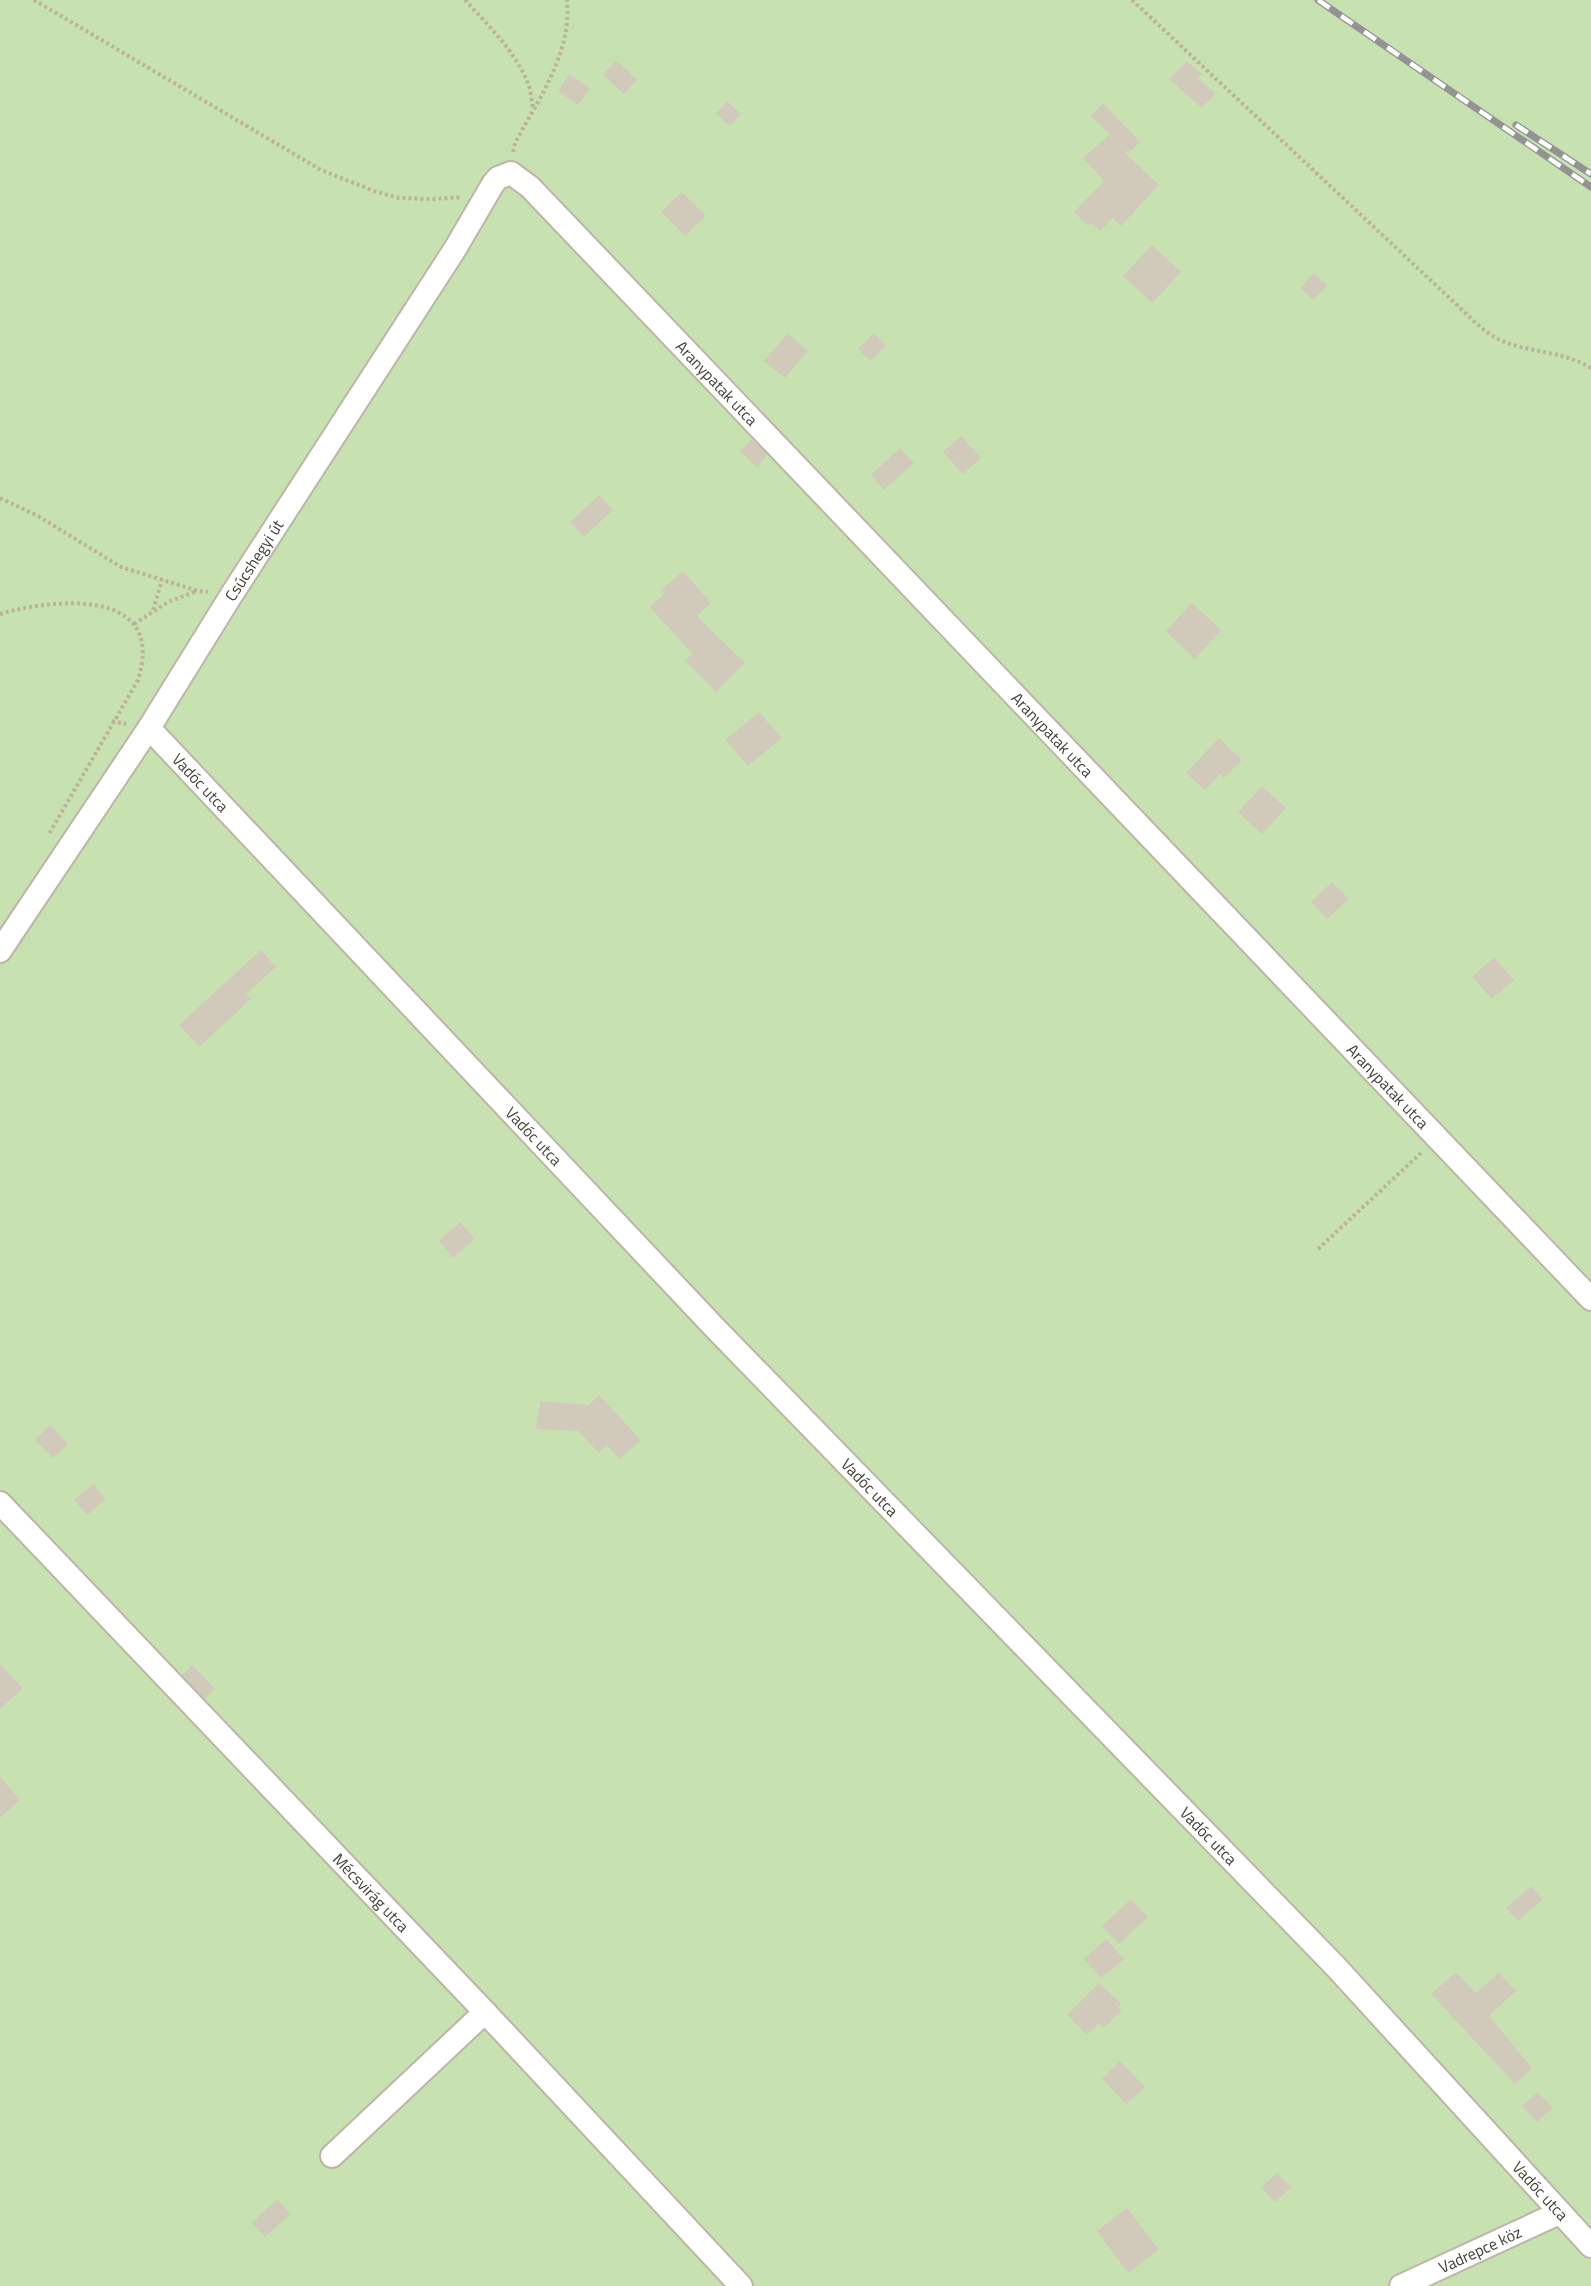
<svg xmlns="http://www.w3.org/2000/svg" width="1591" height="2286" font-family="'Titillium Web',sans-serif">
<style>
.green{fill:#c7e2b0}
.building{fill:#d1cabb}
.lines{fill:none;stroke-linecap:round;stroke-linejoin:round}
.minor-casing{stroke:#bbb6a8;stroke-width:26}
.path{stroke:#bbb29a;stroke-width:4;stroke-dasharray:3 3;stroke-linecap:butt}
.minor{stroke:#fff;stroke-width:22}
.rail-casing{stroke:#939393;stroke-width:7}
.rail{stroke:#fff;stroke-width:4.5;stroke-dasharray:14;stroke-linecap:butt}
.labels{text-anchor:middle;dominant-baseline:central;stroke-width:5;stroke-linejoin:round;paint-order:stroke}
.street-label{font-size:16px;fill:#423e35;stroke:#fff}
</style>
<rect width="100%" height="100%" fill="#f0eee4"/>
<path class="green" d="M0,0H1591V2286H0Z"/>
<path class="building" d="M616,60L637,80L624,94L603,75Z
M1187,61L1202,74L1198,78L1215,94L1202,108L1169,79Z
M569,74L590,88L578,105L558,91Z
M727,101L741,114L730,126L716,114Z
M1103,103L1140,142L1130,152L1128,150L1125,153L1159,185L1121,226L1113,218L1100,231L1091,223L1088,226L1074,212L1104,181L1083,158L1110,134L1091,116Z
M682,192L706,216L685,236L661,212Z
M1152,245L1181,272L1152,303L1123,276Z
M1314,273L1327,286L1313,300L1300,288Z
M788,333L808,351L785,378L764,361Z
M874,333L886,346L870,361L858,349Z
M961,436L981,458L963,474L943,452Z
M752,439L767,455L757,467L740,451Z
M900,448L914,463L884,490L871,475Z
M599,495L613,510L584,537L570,522Z
M683,571L711,603L697,616L745,663L716,692L685,661L692,654L650,607L664,594L661,590Z
M1192,603L1221,630L1195,659L1166,631Z
M759,712L782,738L748,766L725,740Z
M1219,738L1242,760L1224,778L1220,774L1205,790L1186,773Z
M1262,786L1286,808L1262,834L1238,812Z
M1332,882L1349,899L1327,919L1311,902Z
M261,950L276,967L246,994L251,999L199,1047L179,1025Z
M1494,957L1514,980L1492,999L1472,977Z
M460,1222L475,1239L453,1258L439,1241Z
M599,1395L641,1440L620,1459L607,1445L599,1453L578,1431L536,1429L540,1401L589,1405Z
M50,1425L68,1444L53,1458L35,1440Z
M93,1484L106,1499L87,1515L74,1500Z
M0,1664L23,1688L0,1709Z
M192,1665L215,1689L205,1699L182,1675Z
M0,1777L20,1800L0,1818Z
M1531,1886L1543,1899L1518,1921L1506,1908Z
M1131,1899L1148,1917L1119,1944L1102,1926Z
M1106,1939L1124,1959L1101,1978L1084,1959Z
M1456,1972L1476,1993L1499,1973L1516,1991L1489,2016L1532,2068L1515,2084L1431,1994Z
M1099,1983L1121,2004L1118,2007L1122,2010L1104,2028L1099,2023L1087,2035L1067,2015Z
M1120,2061L1145,2087L1126,2104L1102,2079Z
M1538,2092L1553,2108L1537,2122L1522,2106Z
M1277,2173L1291,2187L1275,2202L1261,2187Z
M277,2199L291,2214L265,2237L252,2223Z
M1127,2208L1159,2250L1128,2273L1097,2231Z"/>
<g class="lines">
<g class="minor-casing">
<g id="minor">
<path id="s1" d="M149,728L714,1327L1336,1967L1591,2246"/>
<path id="s2" d="M0,951L149,728L232,594L455,249L493,184L498,178L511,173L530,187L1591,1299"/>
<path id="s3" d="M0,1503L485,2012L741,2286"/>
<path d="M332,2156L485,2012"/>
<path id="s4" d="M1401,2286L1559,2213"/>
</g>
</g>
<path class="path" d="M34,0L321,170L374,191L399,198L433,199L462,197
M465,0C488,25 517,53 529,86C531,93 532,102 533,109
M1132,0L1457,305C1472,319 1486,335 1505,342C1534,353 1565,352 1591,368
M513,152L515,143C539,98 572,53 567,0
M0,498L38,516L121,567L198,591L208,592
M153,610L162,580
M0,614C55,598 167,587 138,680L49,834
M134,624L168,602L197,591
M112,721L126,724
M1318,1249L1421,1153"/>
<use href="#minor" class="minor"/>
<g class="rail-casing">
<path id="rail" d="M1318,0L1591,187
M1516,125L1591,174"/>
</g>
<use href="#rail" class="rail"/>
</g>
<g class="labels">
<g class="street-label">
<text stroke="none"><textPath href="#s2" startOffset="1228">Aranypatak utca</textPath></text>
<text stroke="none"><textPath href="#s2" startOffset="466">Csúcshegyi út</textPath></text>
<text stroke="none"><textPath href="#s2" startOffset="1714">Aranypatak utca</textPath></text>
<text stroke="none"><textPath href="#s1" startOffset="75">Vadóc utca</textPath></text>
<text stroke="none"><textPath href="#s2" startOffset="2200">Aranypatak utca</textPath></text>
<text stroke="none"><textPath href="#s1" startOffset="561">Vadóc utca</textPath></text>
<text stroke="none"><textPath href="#s1" startOffset="1047">Vadóc utca</textPath></text>
<text stroke="none"><textPath href="#s1" startOffset="1533">Vadóc utca</textPath></text>
<text stroke="none"><textPath href="#s3" startOffset="538">Mécsvirág utca</textPath></text>
<text stroke="none"><textPath href="#s1" startOffset="2019">Vadóc utca</textPath></text>
<text stroke="none"><textPath href="#s4" startOffset="87">Vadrepce köz</textPath></text>
</g>
</g>
</svg>
